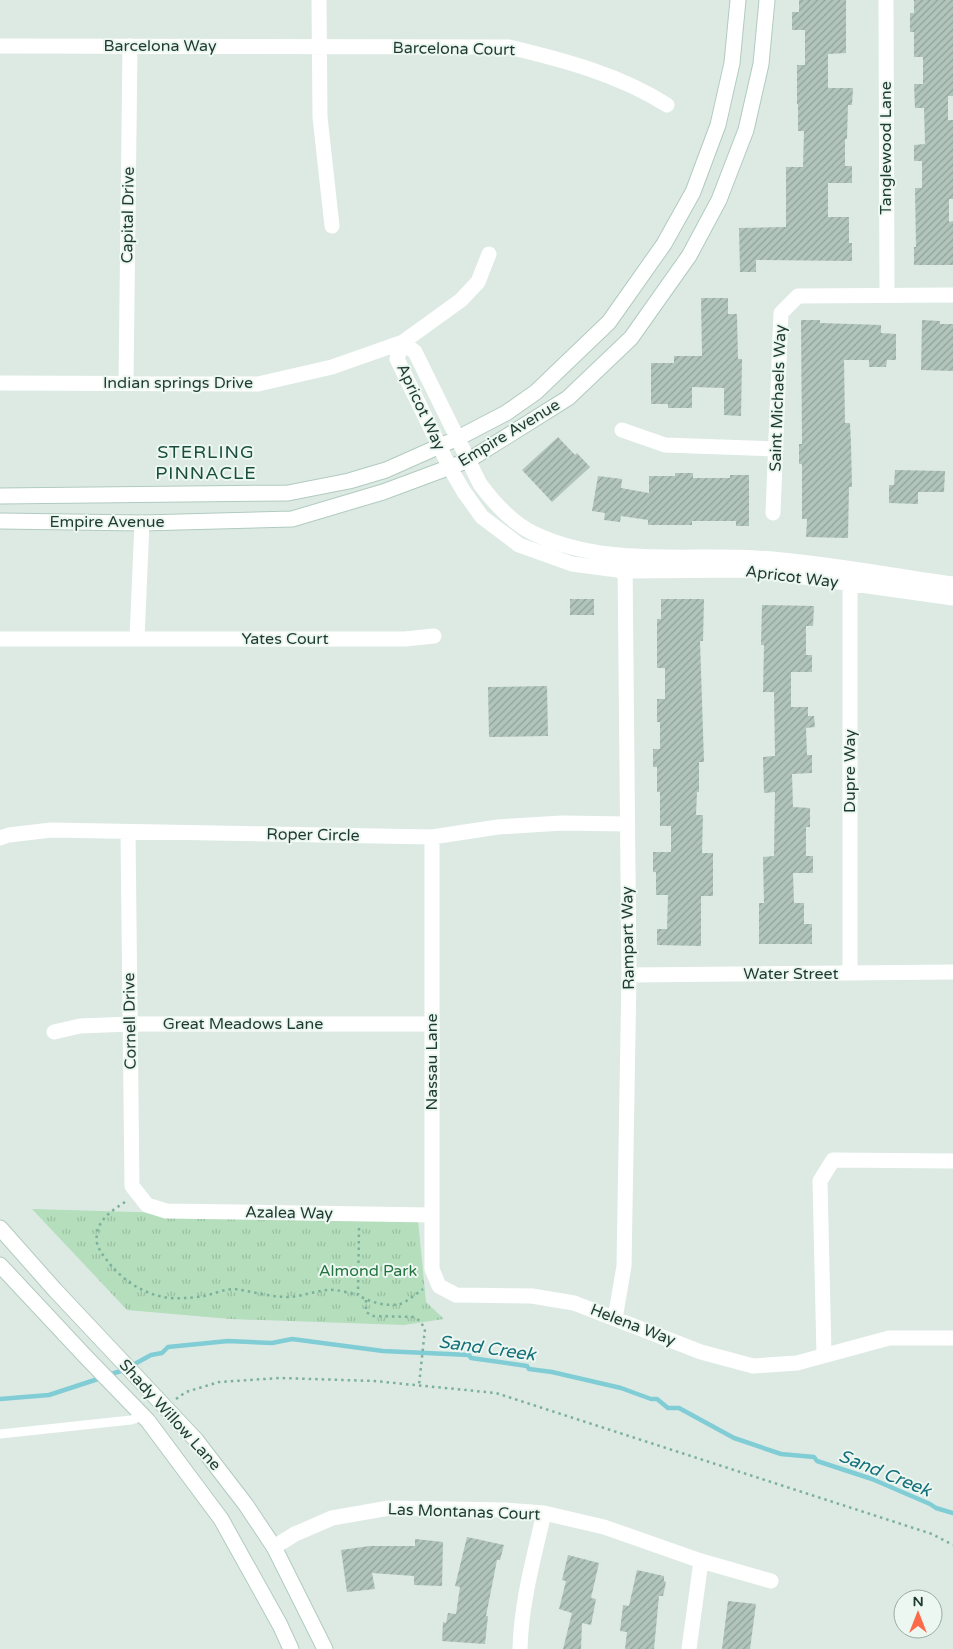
<svg xmlns="http://www.w3.org/2000/svg" width="953" height="1649" font-family="'Varela Round',sans-serif">
<style>
.park{fill:url(#park-tufts)}
.lines{fill:none;stroke-linecap:round;stroke-linejoin:round}
.stream{stroke:#80cdd5;stroke-width:4.5}
.building{fill:url(#building-hatch)}
.secondary-casing{stroke:#b0cbbf;stroke-width:17}
.path{stroke:#7bb19c;stroke-width:2.5;stroke-dasharray:2.5 4;stroke-linecap:butt}
.lane{stroke:#fff;stroke-width:9}
.street{stroke:#fff;stroke-width:15}
.secondary{stroke:#fff;stroke-width:15}
.labels{text-anchor:middle;dominant-baseline:central;stroke-width:4;stroke-linejoin:round;paint-order:stroke}
.street-label{font-size:16px;fill:#1e3b31;stroke:#edf7f2}
.park-label{font-size:16px;fill:#25743f;stroke:#edf7f2}
.neighbourhood-label{font-size:18px;letter-spacing:1px;fill:#194e3e;stroke:#edf7f2}
.water-label{font-size:18px;font-style:italic;fill:#14707a;stroke:#edf7f2}
</style>
<defs>
<pattern id="park-tufts" width="24" height="20" patternUnits="userSpaceOnUse" patternTransform="scale(1.25)"><rect width="24" height="20" fill="#b4debc"/><path d="M3 7l-1-3M5 7V3M7 7l1-3M15 17l-1-3M17 17v-4M19 17l1-3" fill="none" stroke="#9abfa2"/></pattern>
<pattern id="building-hatch" width="6" height="6" patternUnits="userSpaceOnUse" patternTransform="scale(1.25)"><rect width="6" height="6" fill="#b2c5bc"/><path d="M-1 1l2-2M0 6l6-6M5 7l2-2" fill="none" stroke="#90a199"/></pattern>
</defs>
<rect width="100%" height="100%" fill="#ddeae4"/>
<path class="park" d="M32,1209L418,1220L426,1302L444,1319L404,1325L230,1319L127,1310Z"/>
<g class="lines">
<path class="stream" d="M131,1366L151,1355L162,1353L168,1347L228,1341L272,1343L292,1339L383,1351L469,1355L471,1358L527,1366L529,1369L552,1372L621,1388L651,1399H657L668,1408H679L734,1438L781,1454L814,1457L817,1461L872,1479L930,1504L936,1508L953,1513
M108,1375L124,1370
M0,1399L49,1395L101,1378"/>
</g>
<path class="building" d="M799,0H846V53L828,54V88H853L852,105H848L847,139H845V166H852V183H828V217H849V243H852V261L756,260V272H740L739,228L786,227V167H803L804,131H798V104H797V65H805V30H792V12H799Z
M914,0H953V96H948V120H953V199H949V222L953,221V265H914V247H916L915,188H922V161H914V145L925,144L924,108H915L914,84H923V57H914V32H910V13H914Z
M701,298H728V314H737L738,359H742L741,416L724,415V388L692,387V408H668V404H651V363H674V356H702Z
M801,320H820V323L881,325V333L896,334V360H887L886,367H869V360H844L845,423H850L851,444L852,487H849L848,538L806,537L807,519H802V464H799V444H802Z
M922,320L940,321V324H953V371L921,370Z
M558,437L575,455L577,453L590,467L552,502L522,470Z
M895,470L945,471L944,492H918V504L889,503V485H894Z
M675,473H693V478H730V475H749V526H736V521H692V525H648V520L621,516L620,522L604,520L605,513L592,511L598,476L622,479L621,488L649,493V476H675Z
M570,599H594V615H570Z
M661,599H704L703,641H700L704,762H699V792H697L696,815H703L702,853H713V896H701V946L657,945V929H667L668,895H656V872H653V852H671V826H660V792H657V767H653V749H660V722H657V699H665V668H657V619H661Z
M762,605L814,606L813,626H806V655H812V672H791V707H808V716H814L815,727L806,728L807,755H812V773L792,774L793,807L810,808V827H806V856H813V873H793L794,903H804V924H812V944H759V903H764L763,857L774,856L775,792L764,793L763,757L775,756L774,692H763L764,645H761Z
M547,686L548,736L489,737L488,687Z
M467,1537L504,1545L500,1560H497L486,1616H488L485,1644L442,1641L443,1622L446,1623L448,1613L456,1614L460,1587L455,1586Z
M415,1539L443,1542L442,1586L414,1585V1576L372,1573L375,1589L347,1592L341,1550L370,1546H415Z
M568,1555L599,1563L591,1598L596,1599L591,1625L582,1623L581,1649H563L572,1613L559,1609L566,1581L562,1580Z
M637,1570L664,1576V1581L666,1582L663,1596H659L654,1649H625L627,1632L620,1631L623,1605L629,1606Z
M728,1601L756,1604L750,1649H722Z"/>
<g class="lines">
<g class="secondary-casing">
<path id="secondary" d="M0,496L288,493L349,481L386,470L458,438L506,413L536,392L609,322L664,244L693,192L718,125L732,63L738,0
M0,521L142,523L292,519L383,492L469,460L568,398L631,338L689,256L719,200L746,130L761,64L767,0
M0,1228L55,1290L196,1440L246,1505L274,1547L325,1649
M0,1265L85,1356L148,1421L221,1519L280,1625L291,1649"/>
</g>
<path class="path" d="M125,1202C110,1212 94,1222 97,1243C99,1250 102,1254 106,1259C124,1284 154,1301 185,1298C191,1298 198,1297 204,1296C214,1294 224,1289 234,1289C252,1291 269,1297 287,1297C301,1297 314,1291 328,1290C337,1289 349,1293 358,1295
M359,1228L358,1295C369,1302 387,1307 400,1304C407,1302 417,1293 423,1289
M366,1300V1312L373,1316L414,1317L420,1321L425,1329L419,1385
M176,1399L186,1392L219,1382L280,1378L374,1381L496,1393L932,1534L953,1545"/>
<path class="lane" d="M0,1434L131,1420L143,1416"/>
<path class="street" d="M319,0L320,117L332,226
M886,0L887,295
M0,46L509,47C564,60 620,75 667,105
M0,383L258,384L332,367L403,342L461,300L478,282L489,254
M126,383L130,46
M622,430L665,445L776,449
M773,513L781,313L798,296L953,295
M953,584C893,576 833,564 772,559C692,552 607,569 533,533C511,522 494,503 480,484L415,352L403,342L397,359L450,468L464,492L482,517L519,545L572,564L625,571L754,570L953,598
M0,639H405L434,636
M137,639L142,523
M128,832L132,1186L147,1205L166,1211L432,1215
M432,837V1269L439,1286L456,1295L532,1296L574,1303L701,1352L753,1366L797,1363L889,1338H953
M0,838L9,835L51,830L432,837L498,827L562,823L626,824
M850,973V575
M629,975L953,972
M54,1032L80,1026L130,1024H432
M615,1319L624,1266L629,975L625,561
M824,1355L820,1181L833,1160L953,1161
M274,1547L295,1534L332,1518L389,1508L506,1510L544,1513L604,1527L701,1561L771,1581
M520,1649C521,1603 534,1557 544,1513
M689,1649L701,1561"/>
<use href="#secondary" class="secondary"/>
</g>
<g class="labels">
<g class="street-label">
<text x="160" y="46">Barcelona Way</text>
<text transform="translate(454 49) rotate(1)">Barcelona Court</text>
<text transform="translate(886 148) rotate(-90)">Tanglewood Lane</text>
<text transform="translate(128 215) rotate(-89)">Capital Drive</text>
<text x="178" y="383">Indian springs Drive</text>
<text transform="translate(778 398) rotate(-88)">Saint Michaels Way</text>
<text transform="translate(421 407) rotate(65)">Apricot Way</text>
<text transform="translate(509 433) rotate(-31)">Empire Avenue</text>
<text x="107" y="522">Empire Avenue</text>
<text transform="translate(792 577) rotate(7)">Apricot Way</text>
<text x="285" y="639">Yates Court</text>
<text transform="translate(850 771) rotate(-90)">Dupre Way</text>
<text transform="translate(313 835) rotate(1)">Roper Circle</text>
<text transform="translate(628 938) rotate(-91)">Rampart Way</text>
<text x="791" y="974">Water Street</text>
<text transform="translate(130 1021) rotate(-91)">Cornell Drive</text>
<text x="243" y="1024">Great Meadows Lane</text>
<text transform="translate(432 1062) rotate(-90)">Nassau Lane</text>
<text transform="translate(289 1213) rotate(1)">Azalea Way</text>
<text transform="translate(633 1325) rotate(21)">Helena Way</text>
<text transform="translate(170 1415) rotate(48)">Shady Willow Lane</text>
<text transform="translate(464 1512) rotate(2)">Las Montanas Court</text>
</g>
<g class="park-label">
<text x="368" y="1271">Almond Park</text>
</g>
<g class="neighbourhood-label">
<text x="206" y="452">STERLING<tspan x="206" dy="21">PINNACLE</tspan></text>
</g>
<g class="water-label">
<text transform="translate(487 1348) rotate(8)">Sand Creek</text>
<text transform="translate(885 1473) rotate(22)">Sand Creek</text>
</g>
</g>
<g transform="translate(918 1614)"><circle r="24" fill="#edf7f2" stroke="#9aaca5"/>
<path d="M0-4L9 19L0 12L-9 19Z" fill="#fd6a49"/>
<text y="-8" font-size="14" font-weight="bold" text-anchor="middle" fill="#1e3b31">N</text>
</g>
</svg>
